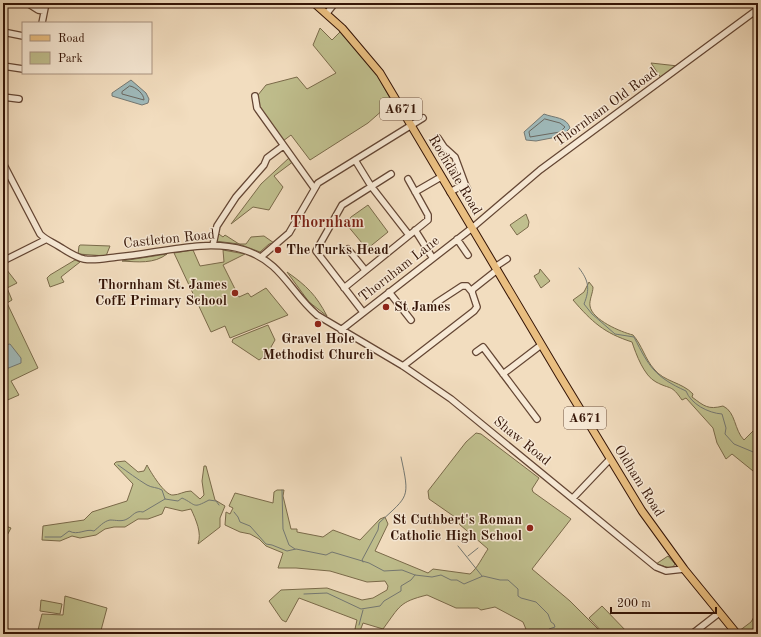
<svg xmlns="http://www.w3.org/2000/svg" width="761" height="637" font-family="'Old Standard TT',serif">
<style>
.green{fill:#c0bf8e;stroke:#7a6a4a}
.water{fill:#9fbabb;stroke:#747873}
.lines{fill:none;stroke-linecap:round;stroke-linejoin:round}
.shore{stroke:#6a6760;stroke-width:1}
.stream{stroke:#747873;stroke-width:1}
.minor-casing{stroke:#644634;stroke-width:8}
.major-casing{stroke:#341406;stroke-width:9}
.minor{stroke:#f7e9d5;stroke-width:5.5}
.major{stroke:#e9be80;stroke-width:7}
.poi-dot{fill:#8f2418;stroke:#f7e9d5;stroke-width:1.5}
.labels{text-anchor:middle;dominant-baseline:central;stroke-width:3;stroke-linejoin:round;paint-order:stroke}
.shield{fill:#f7e9d5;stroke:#6e5444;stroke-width:1}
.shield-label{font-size:13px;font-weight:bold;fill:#341406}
.street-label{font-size:14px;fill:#341406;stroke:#f7e9d5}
.poi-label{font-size:14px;font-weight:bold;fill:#341406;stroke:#f7e9d5;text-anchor:start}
.quarter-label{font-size:16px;font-weight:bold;fill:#7a1f14;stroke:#f7e9d5}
</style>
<rect width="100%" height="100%" fill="#f2ddbf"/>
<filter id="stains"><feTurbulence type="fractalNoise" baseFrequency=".005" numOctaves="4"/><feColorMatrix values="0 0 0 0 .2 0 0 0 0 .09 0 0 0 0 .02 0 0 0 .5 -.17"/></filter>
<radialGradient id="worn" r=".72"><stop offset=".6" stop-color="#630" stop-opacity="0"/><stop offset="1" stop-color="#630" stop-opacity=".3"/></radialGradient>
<path class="green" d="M320,28L332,40L341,31L374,69L392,102L368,123L310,160L291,135L283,141L259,108L258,95L266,85L297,77L307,89L336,73L313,45Z
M651,63L678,66L661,78Z
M290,157L294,161L274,176L283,187L269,210L253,207L231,224L261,184Z
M368,205L388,232L367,249L347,225L351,217Z
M526,214L529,222L528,227L517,235L510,225Z
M216,232L223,237L225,235L239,244H246L251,237L264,236L274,243L269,244L260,252L239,244L215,241Z
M80,245H83L110,246L106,256L78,254L79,246Z
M193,250L200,266L224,262L223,250L245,254L223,265L239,297L248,293L251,297L266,288L288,315L230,338L225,326L211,332L174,253Z
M167,254C154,264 138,262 122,261Z
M75,260L80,262L61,277L64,282L50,287L47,278L50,275Z
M3,265L17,283L7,288L12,300L7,303L38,368L11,381L19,395L3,402Z
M540,269L550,281L541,288L534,276L539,273Z
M287,272C307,286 316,295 327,316L309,302Z
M589,282L593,287C593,293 589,300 590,306C592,320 621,332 633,335C642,345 645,359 654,369C664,382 682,382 693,394L692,397C704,406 708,410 723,406C736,412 734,430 744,440L758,426V475L732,454L726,459L717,443L713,428L686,398L682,400C671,384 671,390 656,382C644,376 636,354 632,342C604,333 592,322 573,300L584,292Z
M268,325L275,340L271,347L272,351L259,360L232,342L233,339Z
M476,433L481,434L539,478L532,489L533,492L571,519L532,569L570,601L598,629L597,634H528L523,622L495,607L481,610L478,608H456L427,595C399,602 400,606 383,629L363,623L360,631L355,629L357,620L299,598L286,622L282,620L269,601L281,590L327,588L362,600L373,598L387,590L388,586L385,581L367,582L330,571L296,568H278L283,553L266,546L259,539L250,534L240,532L225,525L226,512L230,514L233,508L229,506L235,493L273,503L274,492L277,490H284L283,496L291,529H297V532L323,537L333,530L360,540L380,519L385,517L388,524L375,551L428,573L433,569L470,574C477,569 483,556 488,549L459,524L462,522L429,499L428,491L466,442Z
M125,461L138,472L144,471L147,465C150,471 165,496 173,495C179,495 184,491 191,491L200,499L204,495L202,481L204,466H206L215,500L225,506L220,518V527L198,544C202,533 196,520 191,509L182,511L165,507L162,514L148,519H138L125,527H114L105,529L96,535L80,538L72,536L60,541L42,540L43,526L84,520L92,512L127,501L133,484L114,464L116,462Z
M3,525L11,528L3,543Z
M668,556L675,564L673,567L670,568L656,564Z
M65,596L107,608L100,634H37L42,614L63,615Z
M41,600L62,604L60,614L40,611Z
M602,606L629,634H604L589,618Z
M758,610V630L751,634H742L739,631L751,622Z"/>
<path class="water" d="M131,80L146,93L149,99L148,103L142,105L112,96V93Z
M544,114C554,118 567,117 570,128L562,136L536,141L526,140L524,132Z
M10,344L21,358V363L6,369L4,357L5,345Z"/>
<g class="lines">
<path class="shore" d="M130,86C136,87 144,94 144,100L122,94V92Z
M545,119L560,123L565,127L560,132L530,137L529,132Z"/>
<path class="stream" d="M579,268C589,281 590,289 584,304L592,314L615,334L634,337C649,367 655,377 686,391C691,404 708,413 722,414L726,428L725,434L734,444L758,454
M118,465C128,472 137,479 147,485C152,488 157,487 162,490L165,499L178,501L182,498C197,505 192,509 209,500L216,501L219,505
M282,490L283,529L289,545L295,549
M234,512L238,517L240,522L250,526L266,544L272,545L287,551L296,549L326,555L332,552L369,563L384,571L402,570L415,575L432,577L441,575L451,580H457L464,584L483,576L500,580H508L518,589V596L521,598L536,602L548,614L551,622L554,624L555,627L549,629L551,634
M45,537H61L69,531C78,536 86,528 94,531C99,527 104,521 110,520C116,520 122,522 127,519C133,516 135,510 143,512L165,499
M458,546L482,576
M468,556L478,548
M363,562L362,560L378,530L379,523C409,495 410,499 401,457
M304,594L327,593L361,609L380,606L384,601L401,591V586L411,580L415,575
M359,625L363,610"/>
<g class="minor-casing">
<path id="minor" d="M27,3L38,10L44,11
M327,13L335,3
M42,23L46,3
M3,32L23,36
M3,66L23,69
M255,96L257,108L314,188
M3,97L19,99
M438,138L444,147L455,157L465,184L450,192
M355,160L371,186L409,235
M3,163L40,234C46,240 52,242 60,247C68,252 75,257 84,259C95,261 107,258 117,257C157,254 205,238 244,250C282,262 290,292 317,315L403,366L451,399L656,567L666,571L684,569
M465,184L468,190
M415,192L441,177
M415,230L432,257
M457,239L468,255
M213,245L217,226L236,197L264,165L267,158L283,146
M348,249L365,270
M261,257L289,233L318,183L423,118
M3,261L45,240
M495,267L507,259
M344,288L428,220V215L408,179
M389,292L411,320
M436,303L462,286H467L472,292L473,289L497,270
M363,312L316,251L342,205L391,174
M341,330L472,228L540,170L758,9
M476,352L483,347L537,419
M403,366L474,311L477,307L472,292
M503,374L541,345
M573,498L610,459
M692,634L719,613"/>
</g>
<g class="major-casing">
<path id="major" d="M314,3L342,28L380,73L560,376L642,511L684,569L737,634"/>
</g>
<use href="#minor" class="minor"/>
<use href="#major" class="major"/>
</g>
<g class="poi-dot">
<circle cx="278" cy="250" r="4"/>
<circle cx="235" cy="293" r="4"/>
<circle cx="386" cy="307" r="4"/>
<circle cx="318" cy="324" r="4"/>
<circle cx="530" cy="528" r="4"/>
</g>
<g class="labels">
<g class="shield">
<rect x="380" y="98" width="42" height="22" rx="3"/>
<rect x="564" y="407" width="42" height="22" rx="3"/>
</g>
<g class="shield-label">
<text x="401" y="109">A671</text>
<text x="585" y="418">A671</text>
</g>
<g class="street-label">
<text transform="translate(606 107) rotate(-36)">Thornham Old Road</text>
<text transform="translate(455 175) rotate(59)">Rochdale Road</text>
<text transform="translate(169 239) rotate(-6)">Castleton Road</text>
<text transform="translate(399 269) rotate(-38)">Thornham Lane</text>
<text transform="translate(522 441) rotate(39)">Shaw Road</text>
<text transform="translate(639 481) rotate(58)">Oldham Road</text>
</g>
<g class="poi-label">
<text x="286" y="250">The Turks Head</text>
<text x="227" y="285" text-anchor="end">Thornham St. James<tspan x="227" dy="16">CofE Primary School</tspan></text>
<text x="394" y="307">St James</text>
<text x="318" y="339" text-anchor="middle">Gravel Hole<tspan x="318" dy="16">Methodist Church</tspan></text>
<text x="522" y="520" text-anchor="end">St Cuthbert's Roman<tspan x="522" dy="16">Catholic High School</tspan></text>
</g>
<g class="quarter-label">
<text x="327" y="223">Thornham</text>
</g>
</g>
<rect width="761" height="637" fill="none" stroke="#f2ddbf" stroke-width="16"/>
<rect x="4" y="4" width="753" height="629" fill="none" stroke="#341406" stroke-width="2"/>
<rect x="8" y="8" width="745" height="621" fill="none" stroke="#341406"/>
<rect x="22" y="22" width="130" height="52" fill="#f7e9d5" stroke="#a99482"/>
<rect x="30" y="35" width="20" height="6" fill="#e9be80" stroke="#a99482"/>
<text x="58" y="42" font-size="12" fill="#341406">Road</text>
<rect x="30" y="52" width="20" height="12" fill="#c0bf8e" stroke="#a99482"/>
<text x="58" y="62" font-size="12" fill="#341406">Park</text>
<path d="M611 607v6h105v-6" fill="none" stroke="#341406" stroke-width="2"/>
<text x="617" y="607" font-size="12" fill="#341406" stroke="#f7e9d5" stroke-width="3" paint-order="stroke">200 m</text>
<rect width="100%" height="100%" filter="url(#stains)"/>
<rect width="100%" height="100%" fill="url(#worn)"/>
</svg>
